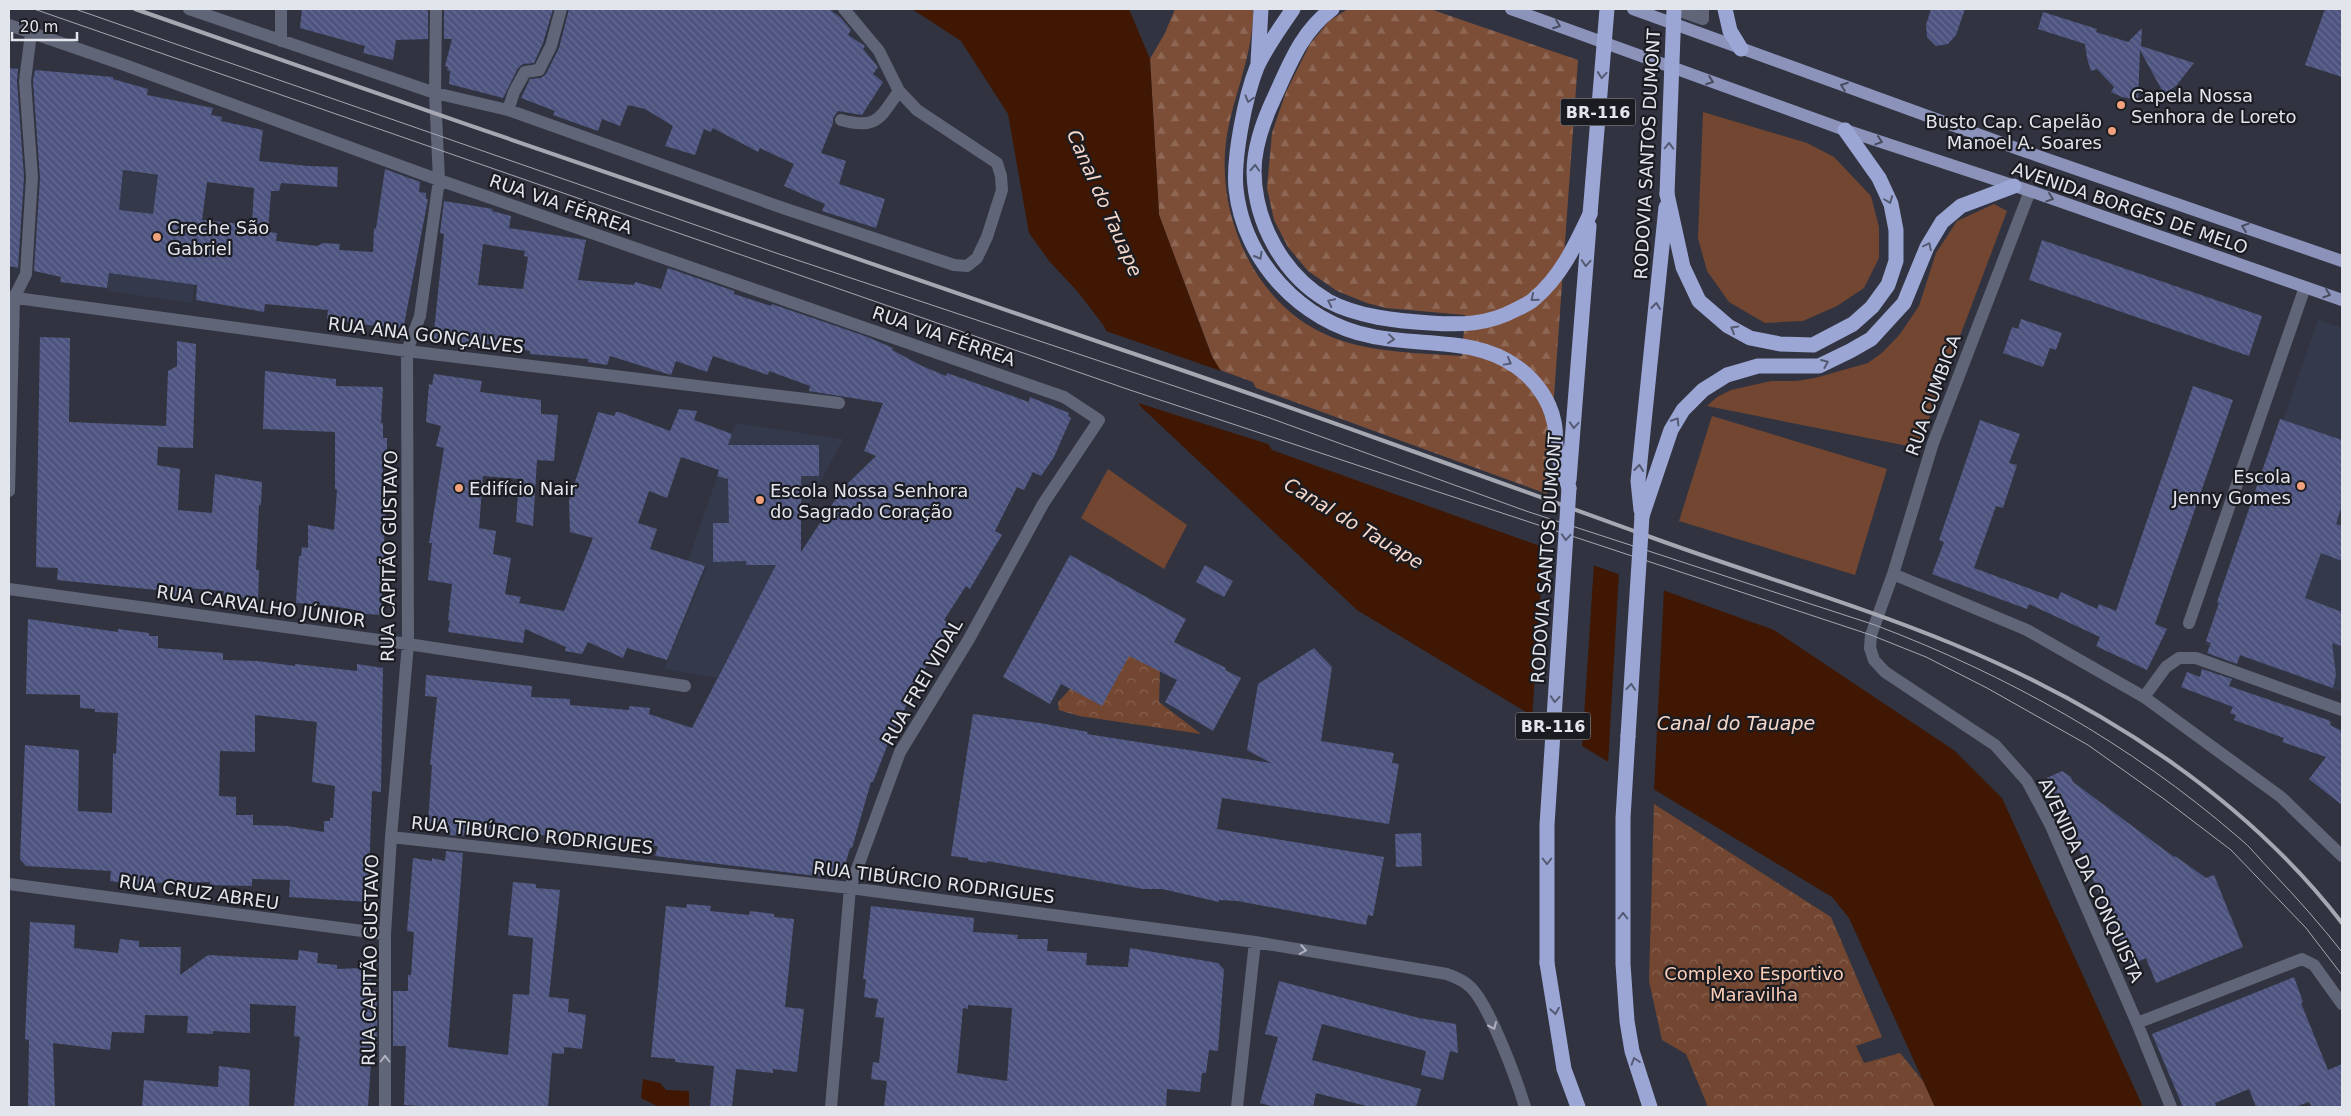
<svg xmlns="http://www.w3.org/2000/svg" width="2351" height="1116" font-family="'DejaVu Sans',sans-serif">
<style>
.built{fill:#35394c}
.grass{fill:#724631}
.forest{fill:url(#forest-firs)}
.park{fill:url(#park-crowns)}
.water{fill:#3f1702}
.pier{fill:#313440}
.building{fill:url(#building-back-hatch);fill-rule:evenodd}
.lines{fill:none;stroke-linecap:round;stroke-linejoin:round}
.minor{stroke:#616578;stroke-width:12}
.major{stroke:#8b93bb;stroke-width:12}
.highway{stroke:#9ca6d5;stroke-width:15}
.tram{stroke:#a5a7b1;stroke-width:1}
.rail{stroke:#a5a7b1;stroke-width:4}
.highway-bridge{stroke:#9ca6d5;stroke-width:15}
.oneway{stroke:#474c5f}
.oneway2{stroke:#545a72}
.oneway3{stroke:#afb2be}
.poi-dot{fill:#f1a17b;stroke:#1a1c21;stroke-width:2}
.labels{text-anchor:middle;dominant-baseline:central;stroke-width:4.5;stroke-linejoin:round;paint-order:stroke}
.shield{fill:#1a1c21;stroke:#a7a9b0;stroke-width:1}
.shield-label{font-size:16px;font-weight:bold;fill:#e3e5ed}
.poi-label{font-size:18px;fill:#e3e5ed;stroke:#1a1c21;text-anchor:start}
.street-label{font-size:18px;fill:#e3e5ed;stroke:#1a1c21}
.park-label{font-size:18px;fill:#fcceb8;stroke:#1a1c21}
.water-label{font-size:19px;font-style:italic;fill:#f6d6c8;stroke:#1a1c21}
</style>
<defs>
<pattern id="forest-firs" width="22" height="20" patternUnits="userSpaceOnUse" patternTransform="scale(1.25)"><rect width="22" height="20" fill="#7c4e38"/><path d="M5 1l3.5 6h-7zM16 11l3.5 6h-7z" fill="#8e6755"/></pattern>
<pattern id="park-crowns" width="20" height="18" patternUnits="userSpaceOnUse" patternTransform="scale(1.25)"><rect width="20" height="18" fill="#724631"/><path d="M2 6a3 3 0 1 1 6 0M12 15a3 3 0 1 1 6 0" fill="none" stroke="#86614f"/></pattern>
<pattern id="building-back-hatch" width="6" height="6" patternUnits="userSpaceOnUse" patternTransform="scale(1.25)"><rect width="6" height="6" fill="#4d547f"/><path d="M-1 5l2 2M0 0l6 6M5-1l2 2" fill="none" stroke="#666c91"/></pattern>
</defs>
<rect width="100%" height="100%" fill="#313440"/>
<path class="built" d="M123,171L207,183L192,303L107,291Z
M2318,320L2342,328V692L2205,644Z
M736,423L843,439L717,678L664,669L707,567L688,561Z"/>
<path class="grass" d="M1703,112L1807,143L1834,157L1871,196L1879,227V258L1864,288L1837,306L1803,321L1765,323L1729,302L1707,271L1698,238Z
M1994,204L2007,211L1918,448L1707,406L1717,397L1731,390L1771,381H1796L1815,378L1868,363L1883,352L1900,334L1919,306L1936,253L1957,221Z
M1712,416L1887,469L1855,575L1679,521Z
M1108,469L1187,525L1164,569L1081,518Z"/>
<path class="forest" d="M1175,9H1253C1254,52 1234,93 1227,135C1214,214 1255,308 1334,338C1374,353 1419,353 1462,356L1465,315L1386,308L1367,303L1337,291L1308,271L1288,247L1274,220L1267,188L1272,133L1286,92L1310,44L1329,21L1348,9H1430L1578,60L1547,494L1256,388L1253,382L1220,370L1212,356L1159,215L1150,59L1165,33Z"/>
<path class="park" d="M1099,642L1160,670L1159,702L1201,734L1079,716L1059,710L1058,702L1072,687Z
M1654,804L1831,917L1882,1037L1856,1046L1864,1063L1900,1053L1923,1081L1935,1107H1708L1686,1054L1662,1040L1649,981Z"/>
<path class="water" d="M912,9H1129L1150,59L1159,215L1212,357L1272,450L1774,630L1955,751L2002,798L2143,1107H1935L1849,918L1832,897L1357,610L1140,406L1104,326L1078,292L1050,262L1029,233L1008,114L961,41Z
M643,1079L660,1083L666,1090L689,1091V1107H659L641,1098Z"/>
<path class="pier" d="M1103,330L1224,372L1271,445L1135,402Z
M1544,546L1594,563L1582,748L1532,718Z
M1619,572L1664,588L1654,792L1608,764Z"/>
<path class="building" d="M302,9H428V39L396,40L393,60L363,53L365,46L300,28Z
M444,9H553L543,43L534,63L523,64L518,68L503,98L449,84L450,71L447,70L448,67L445,66L452,39H444Z
M569,9H829L841,18L851,30L848,35L865,46L863,49L878,67L873,74L883,82L862,115L838,111L833,118V123L821,153L846,161L839,184L885,199L876,228L822,211L825,204L784,186L794,164L760,148L758,152L713,128L711,132L704,129L695,155L665,146L673,126L645,109L628,105L620,126L602,119L598,131L553,115L555,111L521,98L530,79L541,78L546,74L559,48Z
M1931,9H1965L1956,35L1948,44L1936,46L1927,37L1926,25Z
M2325,9H2342V77L2305,65Z
M2043,12L2097,29L2096,32L2128,42L2142,28L2141,46L2194,63L2176,86L2164,94L2140,50L2138,100L2122,97L2111,92L2114,87L2097,69L2091,71L2087,58L2085,44L2038,29Z
M9,68L18,69L17,81L24,177L18,268L9,266Z
M35,70L113,77V79L148,89L147,95L213,108L211,115L222,117L221,121L263,130L259,161L308,166L338,167L337,187L281,183L279,191H271L268,232L277,233L276,241L317,246L323,243L340,244L339,250L373,252L374,228L376,229L385,169L420,182L419,192L426,193V199H428L403,330L327,319L328,310L265,304L264,312L196,300L197,285L109,273L107,288L60,282L61,277L34,271L40,178L33,81ZM123,170L158,175L153,214L119,210ZM207,182L254,188L252,225L202,220Z
M444,201L493,209L492,211L511,216L509,228L586,240L578,280L634,285L635,282L661,289L668,268L734,291V294L771,306L772,304L865,336L893,348L892,350L922,366L946,376L947,373L1029,402L1030,397L1069,413L1068,416L1071,418L1054,457L1041,476L1033,472L1024,490L1017,487L995,531L1002,535L994,548L970,589L966,586L944,620L952,625L930,659L891,736L873,782H871L852,848H850L841,879L655,856L658,846L561,837L523,833V831L471,828L470,836L448,835L450,826L428,823L432,765H430L437,697L425,696L426,675L532,686L531,697L570,699V705L629,710V706L650,708L649,714L692,728L776,565H746V561L713,562V523H729L728,479L717,476L719,470L681,457L667,498L649,491L638,523L657,529L650,549L705,566L667,660L627,648L623,658L588,642L582,654L565,651L566,647L525,629L523,643L448,632L450,621L448,620L452,584L428,580L432,543H429L444,448L436,446L441,426L426,422L429,384L432,385L434,374L482,381L480,392L541,400V414L558,415L554,461L537,460L533,526L516,522L519,479L483,476L479,528L496,531L493,554L511,558L505,594L521,597L519,603L564,611L593,538L570,532L569,500L598,412L614,416L616,412H619L670,431L679,409L697,411L694,420L732,434L728,445H819V476H801V552L843,488L876,456L864,451L883,403L809,391L810,386L769,371L768,375L713,356L707,372L676,361L671,375L610,356L607,365L588,362V359L530,354V351L479,343V346L433,341L444,234L440,233ZM483,244L525,251L524,256L528,257L523,289L478,285Z
M2042,240L2262,316L2249,356L2029,280Z
M2021,319L2062,333L2056,350L2050,348L2043,367L2003,353L2012,327L2018,329Z
M40,337L70,338L69,422L166,426L168,371L177,366V341L196,344L193,448L158,447L157,465L180,469L178,510L212,513L215,474L262,482L261,505H259L256,570H259L258,600L223,595L224,591L188,588V598L157,594V590L57,580L58,568L36,567Z
M265,371L336,379V386L383,387L381,423H383V438H387V465H383L381,499H386L381,615L356,613V610L332,606L296,603L299,556H301L302,547L308,548V525L334,530L337,490L335,489V432L263,429Z
M2193,386L2233,400L2155,624L2167,629L2147,670L2096,646L2100,637L2029,604L2027,609L1932,574L1944,542L1939,540L1980,420L2020,434L2009,463L2017,465L2003,508L1996,506L1974,568L2058,599L2061,592L2097,609L2099,604L2116,611Z
M2280,419L2342,440V505L2336,524L2342,526V561L2321,553L2305,598L2342,612V646L2332,643L2336,675L2333,688L2240,655L2237,664L2207,653L2211,643L2206,641L2219,603L2217,602Z
M1070,555L1186,619L1174,642L1226,668L1225,670L1241,678L1213,731L1165,702L1177,680L1129,656L1102,706L1061,684L1050,704L1003,677Z
M1205,565L1233,581L1224,597L1196,582Z
M28,619L118,632V629L149,633V636H158V648L223,653V660L257,661L295,666V664L357,671V664L383,668L381,792L372,791L368,902L289,897L290,880L252,879V886L210,885V882L148,883V886L110,881L111,871L26,866L20,859L25,745L79,750L78,811L112,813L113,753L116,754L118,713L95,712V709L80,708V695L26,694ZM255,715L317,722L312,782L335,786L333,818H330V821H324V832L287,826L253,825V815H236V797L219,796L220,751L255,752Z
M1314,648L1332,667L1321,741L1394,753L1392,763L1399,764L1389,824L1222,798L1217,829L1384,857L1373,916L1368,915L1366,925L1238,901L1219,900V902L1162,889H1143L987,861V863L968,860V858L951,856L973,714L1040,723L1088,732L1087,734L1271,763L1247,750L1258,684Z
M2202,669L2232,679L2229,686L2328,720L2331,722L2330,725L2342,731V805L2309,779L2326,757L2282,742L2284,738L2234,720L2236,715L2230,713L2233,707L2181,687L2187,672L2200,677Z
M2062,771L2071,777L2073,782L2174,857L2175,856L2206,878L2214,875L2243,947L2156,983L2146,958L2131,965L2105,903L2104,904L2047,778Z
M1421,833L1422,866L1396,867L1395,834Z
M446,851L463,853L448,1047L508,1055L513,994L529,995L533,938L508,935L513,882L536,884V888L560,890L549,997L569,999L568,1012L586,1015L582,1049L564,1047V1054L552,1053L548,1107H435L404,1105L406,1046H393V991H408V975H411L414,932L407,931L413,858L432,861V858L445,861Z
M687,904L711,906L710,911L749,915L750,911L774,914V917L794,919L785,1007L804,1009L797,1072L773,1069V1073L736,1069L732,1107H710L714,1066L675,1062V1059L651,1057L666,906L686,908Z
M871,906L974,918L973,932L1018,935L1017,939H1048L1047,951L1087,953L1086,965L1128,967L1130,948L1218,963L1224,970L1218,1051L1209,1050L1206,1073H1202L1200,1092L1167,1089L1166,1107H884L887,1081L871,1079L873,1062L879,1063L884,1018L875,1017L878,999L864,997L866,979H863ZM968,1005L1012,1008L1007,1081L957,1073L963,1008L968,1009Z
M30,922L75,925L74,948L118,953L120,939L139,941V947H181L180,975L208,955L298,960L299,950L318,953L317,963L337,965V969L364,968V980L371,979V991H377V1045H372L368,1107H294L300,1037L294,1036L296,1006L250,1004V1033L213,1031V1034L187,1033L188,1016L145,1015L144,1033L112,1032L110,1050L53,1043L55,1107H28L29,1040L25,1039Z
M2294,977L2303,1002L2301,1003L2328,1070L2342,1064V1107H2312L2309,1102L2295,1107H2256L2249,1089L2215,1103L2216,1107H2183L2152,1034Z
M1279,981L1419,1018L1456,1024L1458,1053L1450,1051L1443,1080L1421,1075L1426,1051L1322,1024L1312,1060L1421,1089L1416,1107H1370L1316,1093L1313,1107H1275L1260,1103L1278,1037L1265,1034Z
M219,1066L250,1070L249,1107H142L144,1080L218,1087Z"/>
<g class="lines">
<path class="minor" d="M189,9L435,93L508,110L783,208L954,265L967,266L977,258L987,237L1002,190L1001,176L997,163L917,110L899,91L879,51L844,9
M281,9V41
M1674,9L1703,19V9
M9,25L122,64L439,180L1064,397L1099,420L1043,504L969,639L900,752L850,888L831,1107
M508,110L514,92L525,72L539,70L551,46L561,9
M841,120C877,130 880,118 899,91
M2030,191L1933,443L1893,574L1871,635L1870,648L1874,660L1885,672L1995,745L2027,781L2051,826L2137,1023L2171,1107
M9,297L407,351L839,403
M9,491L14,298L26,274L32,177L25,81L31,33
M1893,574L2027,630L2144,697L2281,797L2342,856
M9,589L408,644L685,686
M2189,623L2305,287
M2144,697L2166,667L2179,658H2196L2342,710
M391,837L850,888L1255,942L1447,974C1454,977 1463,980 1468,985C1488,1000 1517,1081 1525,1107
M9,884L385,934
M2137,1023L2302,959L2314,965L2342,1004
M385,1107V934L391,837L408,644L407,351L420,316L439,180L435,93L436,9
M1237,1107L1255,942"/>
<path class="major" d="M1511,9L1845,130L2030,191L2342,300
M1633,9L2021,150L2342,261"/>
<path class="highway" d="M1293,9C1281,27 1266,47 1257,67C1245,97 1233,158 1236,189C1244,261 1301,322 1371,336C1419,347 1475,336 1517,367C1535,380 1550,400 1554,422C1556,429 1555,437 1556,445C1558,459 1565,474 1569,488
M1332,9C1302,31 1290,63 1275,96C1264,119 1254,146 1254,172C1255,223 1283,275 1328,301C1358,317 1397,321 1430,323C1461,325 1487,325 1515,310C1521,307 1529,304 1534,299C1561,276 1575,246 1590,214
M1725,9L1730,31L1741,49
M1258,62L1261,9
M1667,194L1683,267L1699,301L1728,326L1750,338L1780,344L1813,345L1853,324L1872,307L1888,285L1896,261V230L1891,204L1879,178L1845,130
M1569,480L1589,226
M1641,510L1638,481L1666,207
M1642,516L1671,430L1683,410L1703,390L1727,375L1758,366H1819L1850,351L1871,339L1904,303L1927,247L1942,222L1961,206L2014,186
M1628,736L1623,818V964L1627,1021L1632,1051L1650,1107
M1547,963L1564,1069L1578,1107"/>
<path class="tram" d="M34,9L1127,389L1871,635L1926,657L1987,688L2088,745L2164,799L2231,850L2306,928L2342,975
M75,9L776,253L1267,417L1526,511L1875,625C2009,676 2129,743 2238,837C2251,847 2261,861 2272,872C2297,898 2320,924 2342,952"/>
<path class="rail" d="M135,9C459,122 783,234 1108,345C1292,407 1474,473 1656,539C1755,575 1856,604 1953,644C2101,705 2244,796 2342,923"/>
<path class="highway-bridge" d="M1667,194L1674,9
M1590,214L1607,9
M1628,736L1642,516
M1547,963V825L1569,488"/>
</g>
<defs><path id="oneway-chevron" d="M-2-3.5L2.5 0L-2 3.5" fill="none" stroke-width="1.6" stroke-linecap="round" stroke-linejoin="round" transform="scale(1.25)"/></defs>
<g class="oneway">
<use href="#oneway-chevron" transform="translate(1557 25) rotate(20)"/>
<use href="#oneway-chevron" transform="translate(1710 81) rotate(20)"/>
<use href="#oneway-chevron" transform="translate(1844 86) rotate(-160)"/>
<use href="#oneway-chevron" transform="translate(1879 141) rotate(18)"/>
<use href="#oneway-chevron" transform="translate(2050 198) rotate(19)"/>
<use href="#oneway-chevron" transform="translate(2245 227) rotate(-161)"/>
<use href="#oneway-chevron" transform="translate(2327 294) rotate(19)"/>
</g>
<g class="oneway2">
<use href="#oneway-chevron" transform="translate(1602 75) rotate(95)"/>
<use href="#oneway-chevron" transform="translate(1249 99) rotate(105)"/>
<use href="#oneway-chevron" transform="translate(1669 146) rotate(-88)"/>
<use href="#oneway-chevron" transform="translate(1255 168) rotate(-87)"/>
<use href="#oneway-chevron" transform="translate(1889 200) rotate(69)"/>
<use href="#oneway-chevron" transform="translate(1928 246) rotate(-64)"/>
<use href="#oneway-chevron" transform="translate(1259 256) rotate(60)"/>
<use href="#oneway-chevron" transform="translate(1586 263) rotate(94)"/>
<use href="#oneway-chevron" transform="translate(1534 298) rotate(140)"/>
<use href="#oneway-chevron" transform="translate(1331 302) rotate(-154)"/>
<use href="#oneway-chevron" transform="translate(1656 306) rotate(-84)"/>
<use href="#oneway-chevron" transform="translate(1734 329) rotate(-150)"/>
<use href="#oneway-chevron" transform="translate(1391 339) rotate(6)"/>
<use href="#oneway-chevron" transform="translate(1508 362) rotate(29)"/>
<use href="#oneway-chevron" transform="translate(1825 363) rotate(-23)"/>
<use href="#oneway-chevron" transform="translate(1676 421) rotate(-58)"/>
<use href="#oneway-chevron" transform="translate(1574 425) rotate(94)"/>
<use href="#oneway-chevron" transform="translate(1639 468) rotate(-84)"/>
<use href="#oneway-chevron" transform="translate(1566 537) rotate(94)"/>
<use href="#oneway-chevron" transform="translate(1631 687) rotate(-86)"/>
<use href="#oneway-chevron" transform="translate(1555 699) rotate(94)"/>
<use href="#oneway-chevron" transform="translate(1547 861) rotate(90)"/>
<use href="#oneway-chevron" transform="translate(1623 916) rotate(-90)"/>
<use href="#oneway-chevron" transform="translate(1555 1011) rotate(81)"/>
<use href="#oneway-chevron" transform="translate(1635 1061) rotate(-108)"/>
</g>
<g class="oneway3">
<use href="#oneway-chevron" transform="translate(1303 950) rotate(9)"/>
<use href="#oneway-chevron" transform="translate(1493 1026) rotate(66)"/>
<use href="#oneway-chevron" transform="translate(385 1059) rotate(-90)"/>
</g>
<g class="poi-dot">
<circle cx="2121" cy="105" r="5"/>
<circle cx="2112" cy="131" r="5"/>
<circle cx="157" cy="237" r="5"/>
<circle cx="2301" cy="486" r="5"/>
<circle cx="459" cy="488" r="5"/>
<circle cx="760" cy="500" r="5"/>
</g>
<g class="labels">
<g class="shield">
<rect x="1560.5" y="98.5" width="75" height="27" rx="4"/>
<rect x="1515.5" y="712.5" width="75" height="27" rx="4"/>
</g>
<g class="shield-label">
<text x="1598" y="112">BR-116</text>
<text x="1553" y="726">BR-116</text>
</g>
<g class="poi-label">
<text x="2131" y="95">Capela Nossa<tspan x="2131" dy="21">Senhora de Loreto</tspan></text>
<text x="2102" y="121" text-anchor="end">Busto Cap. Capelão<tspan x="2102" dy="21">Manoel A. Soares</tspan></text>
<text x="167" y="227">Creche São<tspan x="167" dy="21">Gabriel</tspan></text>
<text x="2291" y="476" text-anchor="end">Escola<tspan x="2291" dy="21">Jenny Gomes</tspan></text>
<text x="469" y="488">Edifício Nair</text>
<text x="770" y="490">Escola Nossa Senhora<tspan x="770" dy="21">do Sagrado Coração</tspan></text>
</g>
<g class="street-label">
<text transform="translate(1647 154) rotate(-87)">RODOVIA SANTOS DUMONT</text>
<text transform="translate(561 204) rotate(19)">RUA VIA FÉRREA</text>
<text transform="translate(2130 208) rotate(19)">AVENIDA BORGES DE MELO</text>
<text transform="translate(426 335) rotate(7)">RUA ANA GONÇALVES</text>
<text transform="translate(944 336) rotate(19)">RUA VIA FÉRREA</text>
<text transform="translate(1933 395) rotate(-70)">RUA CUMBICA</text>
<text transform="translate(389 556) rotate(-89)">RUA CAPITÃO GUSTAVO</text>
<text transform="translate(1546 558) rotate(-86)">RODOVIA SANTOS DUMONT</text>
<text transform="translate(261 606) rotate(8)">RUA CARVALHO JÚNIOR</text>
<text transform="translate(922 682) rotate(-60)">RUA FREI VIDAL</text>
<text transform="translate(532 835) rotate(6)">RUA TIBÚRCIO RODRIGUES</text>
<text transform="translate(2091 880) rotate(65)">AVENIDA DA CONQUISTA</text>
<text transform="translate(934 882) rotate(7)">RUA TIBÚRCIO RODRIGUES</text>
<text transform="translate(199 892) rotate(8)">RUA CRUZ ABREU</text>
<text transform="translate(370 960) rotate(-89)">RUA CAPITÃO GUSTAVO</text>
</g>
<g class="park-label">
<text x="1754" y="973">Complexo Esportivo<tspan x="1754" dy="21">Maravilha</tspan></text>
</g>
<g class="water-label">
<text transform="translate(1105 203) rotate(66)">Canal do Tauape</text>
<text transform="translate(1354 523) rotate(31)">Canal do Tauape</text>
<text x="1736" y="723">Canal do Tauape</text>
</g>
</g>
<rect width="2351" height="1116" fill="none" stroke="#e3e5ed" stroke-width="20"/>
<path d="M12 32v8h65v-8" fill="none" stroke="#e3e5ed" stroke-width="2.5"/>
<text x="20" y="32" font-size="15" fill="#e3e5ed" stroke="#1a1c21" stroke-width="4" paint-order="stroke">20 m</text>
</svg>
